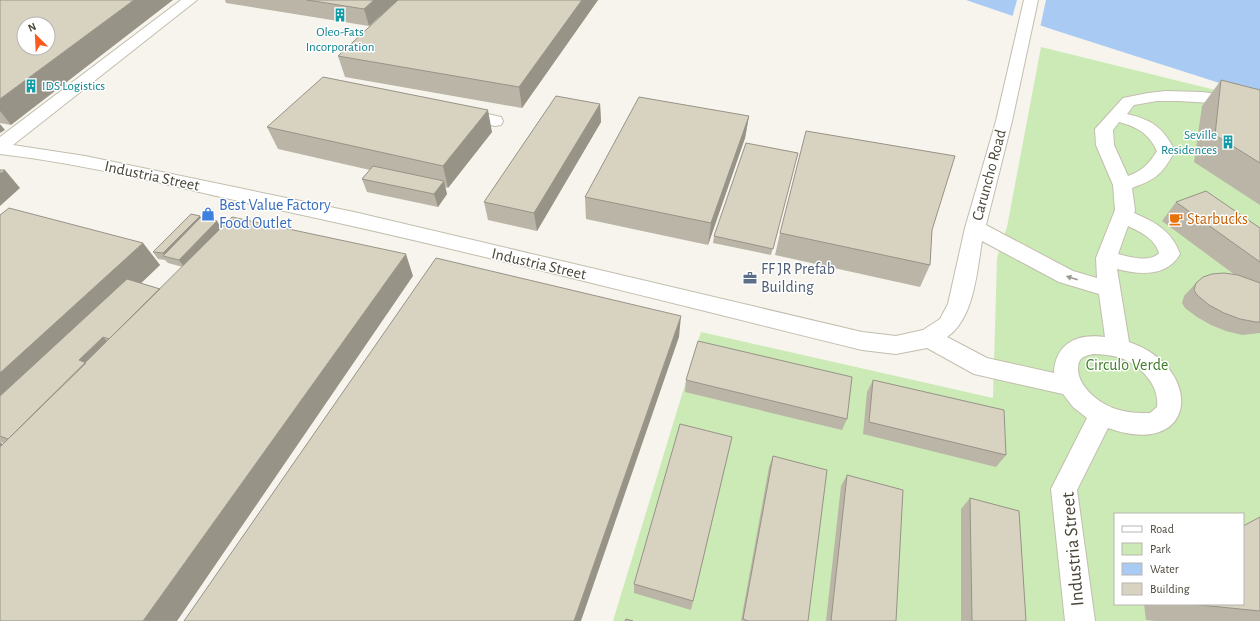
<svg xmlns="http://www.w3.org/2000/svg" width="1260" height="621" font-family="'Alegreya Sans',sans-serif">
<style>
.green{fill:#cbeab5;fill-rule:evenodd}
.water{fill:#a9caf2}
.pier{fill:#f6f4ec}
.lines{fill:none;stroke-linecap:round;stroke-linejoin:round}
.minor-casing{stroke:#c2beae;stroke-width:2}
.minor{fill:#fff;fill-rule:evenodd}
.wall{fill:#bab5a6}
.shaded-wall{fill:#979387}
.building{fill:#d8d2c1;stroke:#979387;fill-rule:evenodd}
.oneway{fill:#9c9992}
.labels{text-anchor:middle;dominant-baseline:central;stroke-width:3;stroke-linejoin:round;paint-order:stroke}
.far-culture-label{font-size:13px;fill:#0d838f;stroke:#fff}
.street-label{font-size:16px;fill:#4b4639;stroke:#fff}
.shop-label{font-size:16px;fill:#366cbe;stroke:#fff;text-anchor:start}
.food-label{font-size:16px;fill:#c56008;stroke:#fff;text-anchor:start}
.service-label{font-size:16px;fill:#4e5e75;stroke:#fff;text-anchor:start}
.park-label{font-size:16px;fill:#3f7e2a;stroke:#fff}
.near-street-label{font-size:19px;fill:#4b4639;stroke:#fff}
</style>
<rect width="100%" height="100%" fill="#f6f4ec"/>
<path class="green" d="M1041,47L1260,101V621H613L701,332L993,398L997,258L1007,227ZM1115,514H1243V604H1115Z"/>
<path class="water" d="M966,0H1260V96L1051,29Z"/>
<path class="pier" d="M1017,0H1046L1040,28L1012,18Z"/>
<g class="lines">
<g class="minor-casing">
<path id="minor" d="M181,0H197L13,145L85,156L354,212L862,332L896,336L923,330L940,319L948,304L965,228L996,121L1024,0H1038L1012,121L986,225L1073,271L1097,278L1096,258L1115,210L1113,185L1096,145L1095,129L1123,98L1148,93L1166,91L1202,92L1225,95L1260,103V113L1213,103L1178,101H1157L1134,105L1127,114C1152,120 1163,127 1175,151C1162,174 1157,179 1132,188L1135,210L1134,213C1155,222 1172,231 1180,254C1167,277 1140,275 1117,269L1129,342C1205,368 1198,460 1108,428L1077,490L1095,621H1065L1051,489L1087,418L1073,407L1063,394L974,374L927,348L896,354L862,350C662,301 463,249 261,206C175,187 88,164 0,154V137ZM1119,122C1138,127 1149,134 1157,151C1149,164 1142,171 1128,176L1114,145L1113,130ZM1128,226C1141,232 1155,239 1159,253C1150,263 1130,257 1118,254ZM982,241L1059,282L1099,294L1105,337C1078,333 1055,343 1054,373L987,358L947,337C974,319 977,271 982,241ZM1093,354C1101,354 1110,355 1118,357C1139,364 1160,384 1157,407L1150,413C1138,413 1127,413 1116,409C1100,404 1078,387 1078,369C1078,358 1083,356 1093,354Z
M461,108L501,117L503,121L501,125L495,126L455,117L453,113L455,109Z"/>
</g>
<use href="#minor" class="minor"/>
</g>
<path class="wall" d="M0,0L11,125L0,123Z
M225,0H398L369,26L226,3Z
M398,0H598L522,108L345,77L338,56Z
M1221,80L1260,90V205L1194,162L1202,106Z
M600,104L601,122L537,231L488,220L484,202Z
M749,116L745,138L708,245L586,219L585,197Z
M267,127L492,132L448,188L445,187L447,194L438,207L367,192L362,179L370,170L278,149Z
M798,153L771,255L713,243L714,236Z
M1176,202L1260,228V333L1242,335L1226,331L1211,325L1197,317L1185,308L1182,303L1184,296L1196,283L1235,275L1162,221Z
M0,215L143,243L160,265L141,283L160,289L183,267L168,263L165,260L158,259L153,252L201,217L217,221L221,228L209,240L413,276L3,444L4,443L0,442Z
M932,230L930,265L920,287L775,255L780,233Z
M686,380L847,419L842,430L685,392Z
M873,380L1006,455L996,467L863,434L867,392Z
M732,437L691,610L634,593V584Z
M773,456L808,621H741L769,467Z
M847,475L896,621H826L841,486Z
M970,498L1026,621H961V509Z
M1260,517V621H1156L1146,620L1144,604H1243Z"/>
<path class="shaded-wall" d="M134,0H173L11,125L0,111V99Z
M374,0H398L369,26L364,9Z
M582,0H598L522,108L519,87Z
M600,104L601,122L537,231L534,213Z
M488,110L492,132L448,188L443,166Z
M749,116L745,138L708,245L711,223Z
M0,124L5,130L0,133Z
M5,170L20,188L0,206V174Z
M444,181L447,194L438,207L434,194Z
M200,216L204,223L165,257L163,253Z
M217,221L221,228L184,267L179,260Z
M143,243L160,265L0,418V373Z
M406,254L413,276L177,621H143Z
M681,316L679,337L581,621H574Z
M103,337L115,350L97,367L79,360Z
M0,442L16,454L0,470Z"/>
<path class="building" d="M0,0H134L0,99ZM24,24H48V48H24Z
M307,0H374L364,9Z
M398,0H582L519,87L338,56Z
M323,77L488,110L443,166L267,127Z
M1221,80L1260,90V163L1215,135Z
M556,96L600,104L534,213L484,202Z
M639,97L749,116L711,223L585,197Z
M806,131L955,156L932,230L930,265L780,233Z
M746,143L798,153L773,249L714,236Z
M373,166L444,181L434,194L362,179Z
M0,170H5L0,174Z
M1206,191L1260,228V262L1176,202Z
M9,208L143,243L0,373V215Z
M191,214L200,216L163,253L153,252Z
M201,217L217,221L179,260L163,256Z
M232,217L406,254L143,621H0V447Z
M436,258L681,316L574,621H184Z
M1224,273L1238,275L1260,283V322H1256L1240,319L1224,313L1209,305L1197,295L1194,290L1196,283L1203,277L1212,274Z
M127,279L160,289L109,339L103,337L79,360L86,363L8,439L0,436V396Z
M698,341L852,377L847,419L686,380Z
M873,380L1004,410L1006,455L869,422Z
M680,424L732,437L693,601L634,584Z
M773,456L827,470L808,621H748L743,619Z
M847,475L903,490L896,621H831Z
M970,498L1019,511L1026,621H972Z
M1260,517V611L1190,604H1243V526Z
M626,619L633,621H625Z"/>
<defs><path id="oneway-solid" d="M-6-.8H1V-3.2L6.5 0L1 3.2V.8H-6Z"/></defs>
<use class="oneway" href="#oneway-solid" transform="translate(1072 278) rotate(-162)"/>
<defs>
<g id="building-bare" transform="scale(1.08)"><path d="M-4-6H4V6H1V3H-1V6H-4ZM-2.5-4.3h1.7v1.8h-1.7ZM.8-4.3h1.7v1.8H.8ZM-2.5-1h1.7V.8h-1.7ZM.8-1h1.7V.8H.8Z" fill="#0f9aa8" stroke="#fff" stroke-width="2.5" paint-order="stroke"/></g>
<g id="shop-bare" transform="scale(1.08)"><path d="M-5-2.5h2.3a2.7 3.5 0 0 1 5.4 0H5L5.5 6h-11ZM-1.5-2.5h3a1.5 2.3 0 0 0-3 0Z" fill="#3f7fe0" stroke="#fff" stroke-width="2.5" paint-order="stroke"/></g>
<g id="cafe-bare" transform="scale(1.08)"><path d="M-5.5-4.5H6V0H3Q3 3.5 0 3.5H-2.5Q-5.5 3.5-5.5 0ZM3-3.2v2h1.7v-2ZM-6 4.5H4V6H-6Z" fill="#e8710a" stroke="#fff" stroke-width="2.5" paint-order="stroke"/></g>
<g id="office-bare" transform="scale(1.08)"><path d="M-6-3h4V-5.5h4V-3h4V5H-6ZM-1-4.5V-3h2v-1.5ZM-6 0V1H6V0Z" fill="#5c6f8a" stroke="#fff" stroke-width="2.5" paint-order="stroke"/></g>
</defs>
<g fill-rule="evenodd">
<use href="#building-bare" x="340" y="15"/>
<use href="#building-bare" x="31" y="86"/>
<use href="#building-bare" x="1228" y="142"/>
<use href="#shop-bare" x="208" y="214"/>
<use href="#cafe-bare" x="1176" y="219"/>
<use href="#office-bare" x="750" y="278"/>
</g>
<g class="labels">
<g class="far-culture-label">
<text x="340" y="32">Oleo-Fats<tspan x="340" dy="15">Incorporation</tspan></text>
<text x="42" y="86" text-anchor="start">IDS Logistics</text>
<text x="1217" y="135" text-anchor="end">Seville<tspan x="1217" dy="15">Residences</tspan></text>
</g>
<g class="street-label">
<text transform="translate(989 175) rotate(-75)">Caruncho Road</text>
<text transform="translate(152 176) rotate(12)">Industria Street</text>
<text transform="translate(539 264) rotate(13)">Industria Street</text>
</g>
<g class="shop-label">
<text x="219" y="205">Best Value Factory<tspan x="219" dy="18">Food Outlet</tspan></text>
</g>
<g class="food-label">
<text x="1187" y="219">Starbucks</text>
</g>
<g class="service-label">
<text x="761" y="269">FF JR Prefab<tspan x="761" dy="18">Building</tspan></text>
</g>
<g class="park-label">
<text x="1127" y="365">Circulo Verde</text>
</g>
<g class="near-street-label">
<text transform="translate(1073 549) rotate(-95)">Industria Street</text>
</g>
</g>
<rect x="1114" y="513" width="130" height="92" fill="#ffffff" stroke="#b7b5b0"/>
<rect x="1122" y="526" width="20" height="6" fill="#ffffff" stroke="#b7b5b0"/>
<text x="1150" y="533" font-size="12" fill="#4b4639">Road</text>
<rect x="1122" y="543" width="20" height="12" fill="#cbeab5" stroke="#b7b5b0"/>
<text x="1150" y="553" font-size="12" fill="#4b4639">Park</text>
<rect x="1122" y="563" width="20" height="12" fill="#a9caf2" stroke="#b7b5b0"/>
<text x="1150" y="573" font-size="12" fill="#4b4639">Water</text>
<rect x="1122" y="583" width="20" height="12" fill="#d8d2c1" stroke="#b7b5b0"/>
<text x="1150" y="593" font-size="12" fill="#4b4639">Building</text>
<g transform="translate(36 36) rotate(336)"><circle r="19" fill="#ffffff" stroke="#b7b5b0"/>
<path d="M0-3L7 15L0 10L-7 15Z" fill="#fb5c1e"/>
<text y="-6" font-size="11" font-weight="bold" text-anchor="middle" fill="#4b4639">N</text>
</g>
</svg>
